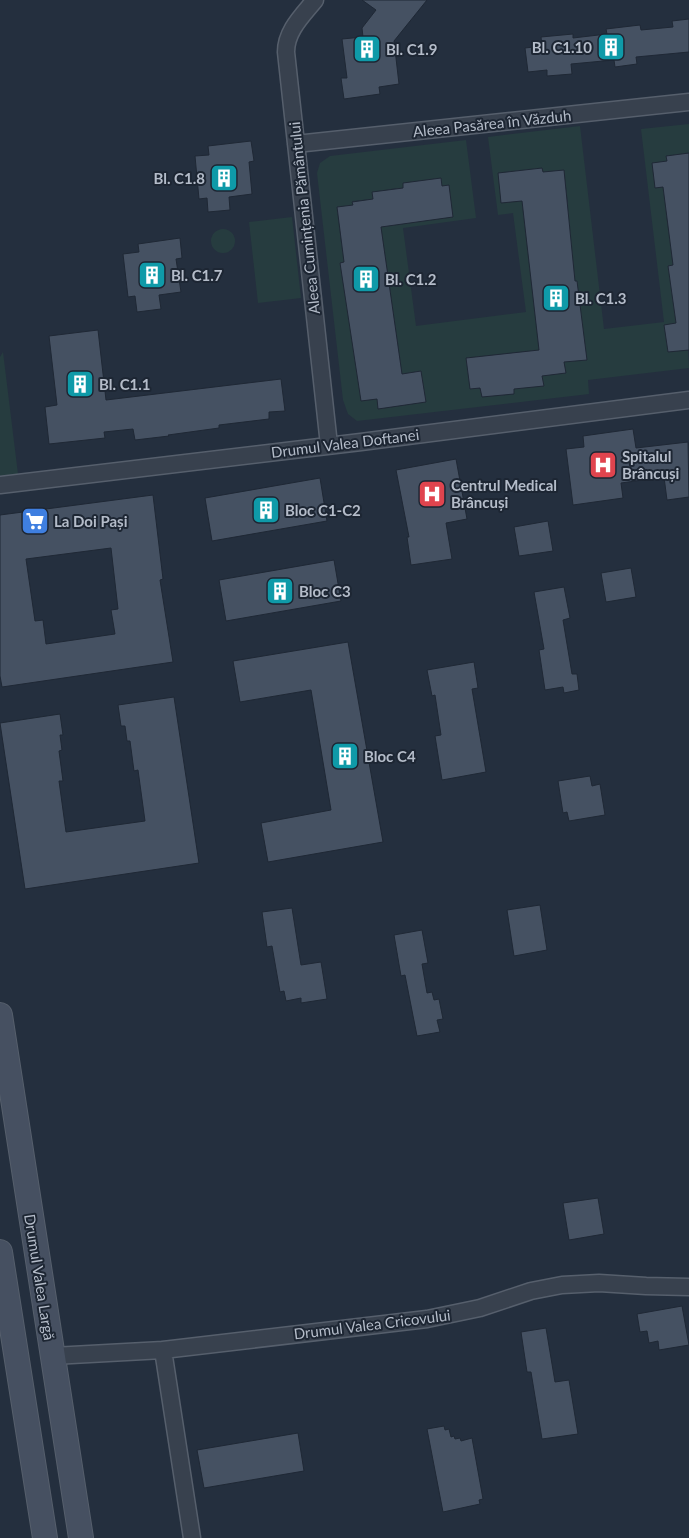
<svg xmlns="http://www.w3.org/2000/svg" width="689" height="1538" font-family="Lato,sans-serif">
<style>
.green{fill:#263c3f;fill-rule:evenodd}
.building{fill:#455162;stroke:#1f2835;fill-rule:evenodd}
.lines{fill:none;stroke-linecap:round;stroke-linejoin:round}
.minor-casing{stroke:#565f6c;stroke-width:19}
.secondary-casing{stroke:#565f6c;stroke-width:26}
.minor{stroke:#38414e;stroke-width:16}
.secondary{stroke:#465061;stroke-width:24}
.labels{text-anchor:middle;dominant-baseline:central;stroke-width:4;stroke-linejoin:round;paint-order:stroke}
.poi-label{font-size:15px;font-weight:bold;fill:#b4bcc9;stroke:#1d2633;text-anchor:start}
.street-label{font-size:15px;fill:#b4bcc9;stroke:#1d2633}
</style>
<rect width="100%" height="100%" fill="#242f3e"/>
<path class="green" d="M689,124V153L666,156L667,161L652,163L655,188L669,186L666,214L682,322L664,325L668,352L688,350L689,368L588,380L589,394L357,421L348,414L343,400L317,173L320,163L330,156L466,140L476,218L403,228L416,326L526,312L513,213L498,215L488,137L580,126L604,329L664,322L641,129ZM542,168L543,172L564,170L568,205L565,282L569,332L583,331L587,360L564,362L566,373L542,376L543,386L525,388L513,384L514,394L482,397L480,389H470L466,358L539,350L522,201L501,203L498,174ZM441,178L442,186L449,185L453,217L381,227L402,374L421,371L426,402L379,409L377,399L361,401L349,317L357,295L345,296L340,263L352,261L341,242L337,207L353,205L352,201L373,199V192L397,188L398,192L404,191L403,183Z
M292,217L301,298L258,303L249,222Z
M211 241a12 12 0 1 1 24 0a12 12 0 1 1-24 0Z
M3,352L18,474L0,476V357Z"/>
<path class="building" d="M362,0H427L394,41L399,84L379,87L380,94L344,99L341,78H347L342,39L363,37L362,28L376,10Z
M689,19V52L636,57L637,64L615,67L614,60L571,64L572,74L547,76V70L528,72L525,48L542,46L541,37L573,34V38L607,34L606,29L640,25L641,30L673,27L672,21Z
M251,141L254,161L249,162L252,194L229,197L230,210L208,212L207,198L199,199L195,156L209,155L208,146Z
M689,153V350L668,352L664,325L676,323L668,266L673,265L663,187L655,188L652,163L667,161L666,156Z
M542,168L543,172L564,170L575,281H577L587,360L564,362L566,373L542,376L544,386L514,389V394L482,397L480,388L470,389L466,358L539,350L522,201L501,203L498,173Z
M441,178L442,186L449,185L453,217L381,227L402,374L421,371L426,402L378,409L377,399L361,401L340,263L344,262L337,207L353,205L352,202L373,199L372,192L403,188V183Z
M180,238L182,258L176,259L181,292L159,295L161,309L137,312L135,296L128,297L123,254L139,252L138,244Z
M98,330L106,400L281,379L285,411L269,412V419L219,425V428L168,435L169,436L135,440L133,429L104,432L105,438L49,444L45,407L57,405L49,336Z
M633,429L636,448L688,442L689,497L667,500L664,477L621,483L623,498L573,505L566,449L584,447L583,436Z
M456,459L467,519L446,523L452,559L411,565L407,537H409L396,470Z
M320,478L327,521L212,541L205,498Z
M153,495L163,579L160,580L173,662L2,687L0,676V515ZM111,548L118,609L111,610L115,634L46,644L43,620L35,621L26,559Z
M548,521L553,551L519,556L514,527Z
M334,560L341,601L226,621L219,580Z
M631,568L636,597L606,602L601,573Z
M564,587L570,618L563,620L572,674H577L579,690L564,693L563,687L545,690L539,650L544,649L534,592Z
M348,642L383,842L268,862L261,823L331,810L311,690L240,702L233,661Z
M474,662L478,688L472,689L486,772L442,780L435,736L441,735L435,695L432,696L427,670Z
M174,697L199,863L25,889L0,723L60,714L63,735H60L62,750L59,751L63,781H59L66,832L145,821L138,770L134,771L130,741H127L125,726H121L118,705Z
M590,776L592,786L600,784L605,815L569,821L567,812L563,813L558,781Z
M540,905L547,950L514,956L507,910Z
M292,908L301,965L321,962L327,999L301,1003V998L286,1001L284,991L280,992L272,946L267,947L262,912Z
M422,930L428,963L422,964L427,993L432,992L434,1000L439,999L443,1019L437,1020L440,1032L417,1036L405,975L401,976L394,935Z
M598,1198L604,1234L569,1240L563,1203Z
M682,1306L689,1345L659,1350L658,1341L649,1343L647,1331L640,1332L637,1314Z
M546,1328L555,1382L569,1380L578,1434L542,1439L531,1372H527L521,1332Z
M444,1426L445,1430L449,1429L451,1437L454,1436L455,1439L460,1438L461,1441L472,1438L483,1499L479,1500L480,1504L443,1512L427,1429Z
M298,1433L304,1471L204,1488L197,1450Z"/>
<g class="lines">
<g class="minor-casing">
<path id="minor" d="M315,0C302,16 286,31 286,52L329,445
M296,144L689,102
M0,485L361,442L689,400
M163,1350L192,1538
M53,1356L163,1350L427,1319L480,1308L531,1291L562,1285L599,1283L646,1286L689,1287"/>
</g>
<g class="secondary-casing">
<path id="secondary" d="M0,1015L81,1538
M0,1252L45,1538"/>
</g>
<use href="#minor" class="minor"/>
<use href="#secondary" class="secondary"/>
</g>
<defs>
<g id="building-square" transform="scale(1.4375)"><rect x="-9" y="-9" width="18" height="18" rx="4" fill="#0f9aa8" stroke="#1d2633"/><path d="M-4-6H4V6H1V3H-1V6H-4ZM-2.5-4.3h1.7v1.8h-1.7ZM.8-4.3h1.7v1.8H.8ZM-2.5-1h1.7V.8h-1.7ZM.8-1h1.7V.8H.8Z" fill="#fff"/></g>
<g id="hospital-square" transform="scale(1.4375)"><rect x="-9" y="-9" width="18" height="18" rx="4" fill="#e0444e" stroke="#1d2633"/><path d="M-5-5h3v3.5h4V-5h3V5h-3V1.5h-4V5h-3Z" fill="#fff"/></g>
<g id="supermarket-square" transform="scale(1.4375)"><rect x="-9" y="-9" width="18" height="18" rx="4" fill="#3f7fe0" stroke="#1d2633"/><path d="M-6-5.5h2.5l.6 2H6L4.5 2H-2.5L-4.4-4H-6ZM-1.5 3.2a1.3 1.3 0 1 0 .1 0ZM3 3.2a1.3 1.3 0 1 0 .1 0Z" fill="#fff"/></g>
</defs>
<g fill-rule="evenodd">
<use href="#building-square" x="611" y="47"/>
<use href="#building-square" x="367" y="49"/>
<use href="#building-square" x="224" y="178"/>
<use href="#building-square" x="152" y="275"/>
<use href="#building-square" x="366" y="279"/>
<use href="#building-square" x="556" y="298"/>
<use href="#building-square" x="80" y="384"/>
<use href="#hospital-square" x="603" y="465"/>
<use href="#hospital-square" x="432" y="494"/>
<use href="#building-square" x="266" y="510"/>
<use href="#supermarket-square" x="35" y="521"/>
<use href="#building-square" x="280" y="591"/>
<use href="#building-square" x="345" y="756"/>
</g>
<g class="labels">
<g class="poi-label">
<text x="592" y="47" text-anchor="end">Bl. C1.10</text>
<text x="386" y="49">Bl. C1.9</text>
<text x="205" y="178" text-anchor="end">Bl. C1.8</text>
<text x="171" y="275">Bl. C1.7</text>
<text x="385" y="279">Bl. C1.2</text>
<text x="575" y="298">Bl. C1.3</text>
<text x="99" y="384">Bl. C1.1</text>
<text x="622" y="456">Spitalul<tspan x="622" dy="17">Brâncuși</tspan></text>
<text x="451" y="485">Centrul Medical<tspan x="451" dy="17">Brâncuși</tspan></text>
<text x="285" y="510">Bloc C1-C2</text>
<text x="54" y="521">La Doi Pași</text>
<text x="299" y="591">Bloc C3</text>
<text x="364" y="756">Bloc C4</text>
</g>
<g class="street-label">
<text transform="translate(492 123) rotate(-6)">Aleea Pasărea în Văzduh</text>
<text transform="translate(304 218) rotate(-96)">Aleea Cumințenia Pământului</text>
<text transform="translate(345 443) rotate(-7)">Drumul Valea Doftanei</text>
<text transform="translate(40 1277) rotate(81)">Drumul Valea Largă</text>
<text transform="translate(372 1324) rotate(-7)">Drumul Valea Cricovului</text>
</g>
</g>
</svg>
